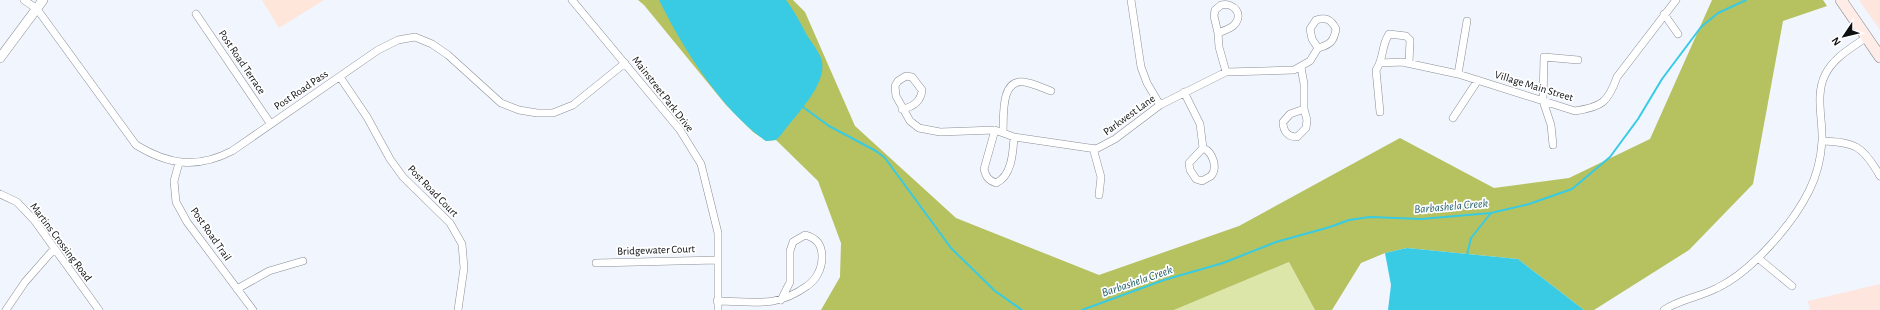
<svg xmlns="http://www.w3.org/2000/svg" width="1880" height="310" font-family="'Alegreya Sans',sans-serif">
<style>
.commercial{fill:#fee5dd}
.education{fill:#fee6db}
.green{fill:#dde6a9}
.forest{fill:#b6c15f}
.water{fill:#38cbe3}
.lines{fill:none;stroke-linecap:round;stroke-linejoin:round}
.stream{stroke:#38cbe3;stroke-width:2}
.minor-casing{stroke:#8a8e95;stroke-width:8}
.tertiary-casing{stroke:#8a8e95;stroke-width:10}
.secondary-casing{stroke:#8a8e95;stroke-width:12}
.minor{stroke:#fff;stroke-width:7}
.tertiary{stroke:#fff;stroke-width:9}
.secondary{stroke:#ffece6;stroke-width:11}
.labels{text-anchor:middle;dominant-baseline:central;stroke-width:3.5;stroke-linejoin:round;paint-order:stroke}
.street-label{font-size:11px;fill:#0e0f12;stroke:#fff}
.water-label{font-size:12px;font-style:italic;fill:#27606a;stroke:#fff}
</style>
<rect width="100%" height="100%" fill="#f1f5fd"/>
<path class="commercial" d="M1859,0H1880V30Z
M1880,284V310H1810L1808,301Z"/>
<path class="education" d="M262,0H324L279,28Z"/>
<path class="green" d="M1289,262L1315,310H1174Z"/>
<path class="forest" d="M638,0H793L805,12L855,126L956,218L1099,275L1239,226L1400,138L1494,188L1569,178L1650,139L1712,0H1823L1827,6L1783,21L1753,184L1689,250L1594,310H1584L1518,259L1407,248L1385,253L1361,263L1332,310H1315L1289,262L1174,310H821L840,277L841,243L818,181L776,140L766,141L753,132L726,105L644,5Z"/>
<path class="water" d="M659,0H786C795,12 801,24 808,37C813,44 818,51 821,58C830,83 794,116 781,135L776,140L766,141C722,111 682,47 659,0Z
M1407,248L1518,259L1584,310H1388L1391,285L1385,253Z"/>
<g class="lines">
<path class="stream" d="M803,107L829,126L876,151L885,158L951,248L995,291L1022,310
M1467,255L1471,238L1491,213
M1082,310L1164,280L1223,263L1276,242L1330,227L1349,220L1370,217L1421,219L1491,213L1529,204L1572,189L1610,157L1638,119L1662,79L1701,27L1718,13L1746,0"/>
<g class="minor-casing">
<path id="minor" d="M24,0L37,9L136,145C169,165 197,169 232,151L378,50L398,40L415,37L432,44L448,55L501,103L519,110L537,113H553L573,105L625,63
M572,0L680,130L701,164L718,233V310
M1131,0L1141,67L1147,83L1160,105
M196,14L270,123
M1664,14L1678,34
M1218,33C1223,31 1229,29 1233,26C1245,15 1234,2 1221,5L1215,10L1214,16L1218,33L1219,47L1226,72
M1381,63L1402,62L1458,74L1575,111C1601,107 1608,103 1617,77L1676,0
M1301,67L1304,84V109L1290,114L1283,122C1283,131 1288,137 1297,137L1306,128L1307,120L1304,109
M1458,74L1467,21
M340,77L367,117L390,159L403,177L450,223L462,244L464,268L458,310
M1184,92L1200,124L1203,148L1189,163L1190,170L1196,179L1202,181L1211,176C1218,168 1213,152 1203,148
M902,109C913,107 921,101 922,90L912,77L906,76L898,81L895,86L896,96L910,121L919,128L940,132L995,130L1014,137L1096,149L1115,139L1160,105L1226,72L1294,70L1310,61L1318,48C1330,45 1334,41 1336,29C1331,19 1326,17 1316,20L1310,29L1312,39L1318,48
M1380,112L1376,70C1384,59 1381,46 1389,34L1406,36L1410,40L1409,63
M1453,118L1478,80
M995,130L984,169C986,177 988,180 996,183C1012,176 1013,152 1014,137
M1003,132C1004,117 1000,79 1024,82C1033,83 1042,88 1051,91
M1822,141C1855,142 1863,146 1880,176
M1553,145L1551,125L1543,101L1544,57L1578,60
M1093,148L1101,177L1099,195
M179,163L174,181L176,202L187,222L253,310
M0,194L17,202L34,220L99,310
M1758,258L1792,286
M596,263L717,260
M237,289L269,271L303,261
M717,301C753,301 775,309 807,286C816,280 822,269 822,257C822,245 817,238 805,235L793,242L790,251V282L781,300
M6,310L25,282L54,249
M1664,310C1680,299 1700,297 1717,288C1751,272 1792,225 1809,191C1817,175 1821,158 1822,141C1823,120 1815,95 1825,75C1833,58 1851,48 1867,37"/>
</g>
<g class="tertiary-casing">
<path id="tertiary" d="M0,58L43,0"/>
</g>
<g class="secondary-casing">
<path id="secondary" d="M1841,0L1880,57"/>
</g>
<use href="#minor" class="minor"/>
<use href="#tertiary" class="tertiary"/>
<use href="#secondary" class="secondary"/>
</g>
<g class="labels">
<g class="street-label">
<text transform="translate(242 62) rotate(56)">Post Road Terrace</text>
<text transform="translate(1534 86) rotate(17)">Village Main Street</text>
<text transform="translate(301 90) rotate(-34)">Post Road Pass</text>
<text transform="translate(663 94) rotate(52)">Mainstreet Park Drive</text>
<text transform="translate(1129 115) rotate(-36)">Parkwest Lane</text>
<text transform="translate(433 191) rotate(46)">Post Road Court</text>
<text transform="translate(211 234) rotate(55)">Post Road Trail</text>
<text transform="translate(61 242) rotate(53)">Martins Crossing Road</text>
<text transform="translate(656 250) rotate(-2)">Bridgewater Court</text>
</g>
<g class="water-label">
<text transform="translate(1451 206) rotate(-5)">Barbashela Creek</text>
<text transform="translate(1137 281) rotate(-19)">Barbashela Creek</text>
</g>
</g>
<g transform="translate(1844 36) rotate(235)" stroke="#ffffff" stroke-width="3" paint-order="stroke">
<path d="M0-3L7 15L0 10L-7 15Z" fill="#0e0f12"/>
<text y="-6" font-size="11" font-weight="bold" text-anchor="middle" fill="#0e0f12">N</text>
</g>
</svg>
